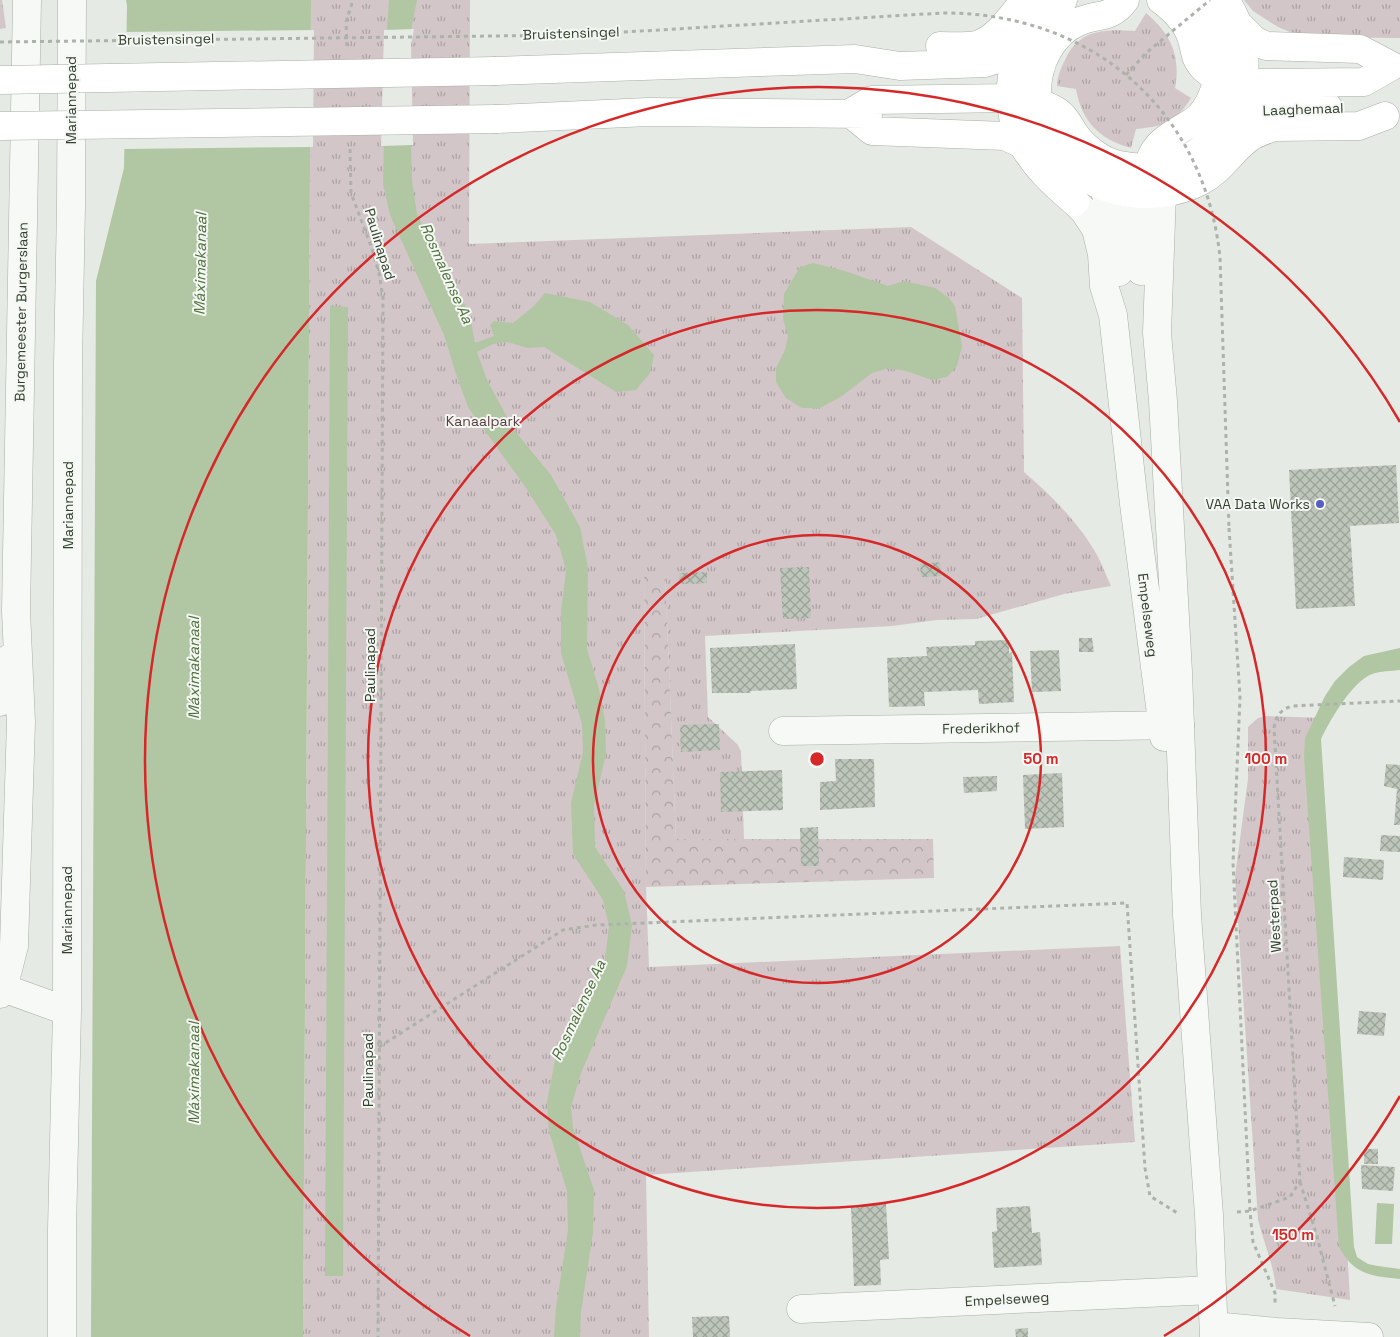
<svg xmlns="http://www.w3.org/2000/svg" width="1400" height="1337" font-family="'Space Grotesk',sans-serif">
<style>
.grass{fill:url(#grass-tufts)}
.forest{fill:url(#forest-crowns)}
.water{fill:#b1c6a3}
.pier{fill:#e5eae4}
.building{fill:url(#building-cross-hatch)}
.lines{fill:none;stroke-linecap:round;stroke-linejoin:round}
.minor-casing{stroke:#a8b0a6;stroke-width:29}
.tertiary-casing{stroke:#a8b0a6;stroke-width:29}
.secondary-casing{stroke:#a8b0a6;stroke-width:29}
.path{stroke:#acb3aa;stroke-width:3;stroke-dasharray:4 4;stroke-linecap:butt}
.minor{stroke:#f7f9f6;stroke-width:28}
.tertiary{stroke:#f7f9f6;stroke-width:28}
.secondary{stroke:#fff;stroke-width:28}
.secondary-bridge-casing{stroke:#a8b0a6;stroke-width:29;stroke-linecap:butt}
.path-bridge{stroke:#acb3aa;stroke-width:3;stroke-dasharray:4 4;stroke-linecap:butt}
.secondary-bridge{stroke:#fff;stroke-width:28}
.ring{fill:none;stroke:#d62828;stroke-width:2.5}
.poi-dot{fill:#575ec0;stroke:#f4f7f3;stroke-width:2}
.labels{text-anchor:middle;dominant-baseline:central;stroke-width:4;stroke-linejoin:round;paint-order:stroke}
.street-label{font-size:14px;fill:#32402d;stroke:#f4f7f3}
.park-label{font-size:14px;fill:#5b3c3f;stroke:#f4f7f3}
.poi-label{font-size:14px;fill:#32402d;stroke:#f4f7f3;text-anchor:end}
.water-label{font-size:15px;font-style:italic;fill:#4e703b;stroke:#f4f7f3}
.centre{fill:#d62828;stroke:#f4f7f3;stroke-width:2.5}
.ring-label{font-size:15px;text-anchor:middle;font-weight:bold;fill:#d62828;stroke:#f4f7f3;stroke-width:4;stroke-linejoin:round;paint-order:stroke}
</style>
<defs>
<pattern id="grass-tufts" width="24" height="20" patternUnits="userSpaceOnUse" patternTransform="scale(1.25)"><rect width="24" height="20" fill="#d3c6c8"/><path d="M3 7l-1-3M5 7V3M7 7l1-3M15 17l-1-3M17 17v-4M19 17l1-3" fill="none" stroke="#aca2a3"/></pattern>
<pattern id="forest-crowns" width="20" height="18" patternUnits="userSpaceOnUse" patternTransform="scale(1.25)"><rect width="20" height="18" fill="#d3c6c8"/><path d="M2 6a3 3 0 1 1 6 0M12 15a3 3 0 1 1 6 0" fill="none" stroke="#aca2a3"/></pattern>
<pattern id="building-cross-hatch" width="8" height="8" patternUnits="userSpaceOnUse" patternTransform="scale(1.25)"><rect width="8" height="8" fill="#bec6bb"/><path d="M0 0l8 8M0 8l8-8" fill="none" stroke="#9ba298"/></pattern>
</defs>
<rect width="100%" height="100%" fill="#e5eae4"/>
<path class="grass" d="M0,0H2L6,28L0,29Z
M311,0H470L469,244L911,227L1022,298L1024,472C1051,495 1081,525 1098,557C1103,566 1106,576 1111,586L1064,594L976,619L937,620L892,626L705,636L708,717L737,744L741,751L744,839H676L665,572L644,573L646,887L649,967L1120,946L1135,1142L646,1175L649,1337H303Z
M1244,0H1400V38L1302,37L1278,27L1253,11Z
M1146,13C1171,34 1181,56 1175,88L1191,98C1175,123 1165,126 1136,129L1131,148C1099,139 1082,122 1076,89L1057,86C1057,77 1061,68 1065,60C1079,29 1105,29 1135,31Z
M1266,716L1325,718L1318,723L1350,1300L1276,1289C1274,1266 1264,1243 1258,1220L1235,876L1248,779V727L1258,718Z"/>
<path class="forest" d="M665,571L676,839H933L934,878L646,887L644,572Z"/>
<path class="water" d="M126,0H311L303,1337H91L96,281L124,168L127,6Z
M389,0H417L408,45L412,180L417,214L432,245L460,293L471,321L475,343L494,336L490,325L494,321L513,323L534,306L545,293L590,302L628,325L654,355L650,373L636,390L616,392L544,347L527,348L508,342L493,344L477,352L487,380L514,430L551,475L580,527L588,568L587,649L599,689L605,721L606,754L594,805L595,847L624,891L632,925L627,966L581,1073L571,1107L573,1128L594,1190L593,1232L581,1312L580,1337H554L556,1308L568,1230L567,1191L549,1131L547,1102L555,1060L605,960L609,926L603,900L573,854L571,803L583,752L582,724L561,653V611L566,570L556,535L526,488L468,407L455,371L444,335L390,215L383,184L386,43Z
M813,263L845,271L888,286L904,281L935,288L949,298L955,306L962,346L957,366L947,377L932,380L906,371L889,368L872,373L842,396L820,408H802L786,398L776,382V368L785,350L788,336L783,319L784,294L800,267Z
M330,306L348,307L343,1276H325Z
M1400,648V670C1391,671 1381,671 1372,674C1352,682 1330,720 1321,739L1354,1247L1357,1257L1368,1264L1378,1266L1400,1269V1279C1371,1276 1354,1275 1339,1247L1304,757L1305,738L1325,696L1335,681L1349,667L1364,656Z
M1377,1203L1394,1204L1392,1244H1375Z"/>
<path class="pier" d="M414,29L411,45L413,145L381,146L384,30Z
M314,30L313,147L122,149L124,32Z"/>
<path class="building" d="M1396,465L1399,523L1350,526L1355,606L1296,609L1289,470Z
M940,562L941,576L921,577L920,564Z
M809,567L811,618L783,619L780,568Z
M707,572V583L680,584L679,573Z
M1079,638H1092L1094,652H1079Z
M1009,640V653L1012,652L1014,702L979,704L978,690L924,692L925,706L889,707L887,658L927,656L926,647L975,645V641Z
M795,644L797,689L750,691L751,693H712L710,648Z
M1059,650L1061,691L1032,692L1030,651Z
M719,724L720,750L681,752L680,725Z
M835,759H874L875,807L820,810V782L836,781Z
M1386,764L1400,765V825H1394L1397,789L1384,786Z
M782,770L783,810L721,812L720,772Z
M1062,773L1064,827L1025,829L1023,775Z
M997,776V791L964,793L963,777Z
M818,827L819,866H801L800,828Z
M1381,835L1400,836V852L1380,851Z
M1344,857L1384,860L1383,880L1343,877Z
M1359,1011L1386,1013L1384,1036L1357,1034Z
M1364,1149H1378V1164H1364Z
M1361,1165L1395,1167L1393,1191L1362,1189Z
M886,1204L889,1259L880,1260L881,1285L854,1286L851,1206Z
M1030,1206L1032,1233L1040,1232L1042,1265L994,1268L992,1232L997,1231L996,1208Z
M729,1316L730,1337H693L692,1317Z
M1028,1328V1337H1016L1015,1329Z"/>
<g class="lines">
<g class="minor-casing">
<path id="minor" d="M0,702L8,659
M783,731L1180,725
M0,987L67,1011
M0,994L3,989L14,946L21,722L16,611L27,0
M801,1309L1212,1290
M62,1337V1230L67,1011L68,364L71,206L72,0"/>
</g>
<g class="tertiary-casing">
<path id="tertiary" d="M1103,187L1117,222L1119,272
M1162,193L1157,333L1163,401L1178,672L1187,915L1209,1215L1214,1337
M1075,202L1084,211L1096,229L1102,254L1104,286L1113,315L1134,504L1164,737
M1141,271L1140,207L1142,194
M1214,1326L1277,1332L1369,1337"/>
</g>
<g class="secondary-casing">
<path id="secondary" d="M1063,0C1055,5 1048,10 1041,17C1008,50 1002,104 1023,145C1036,168 1055,185 1075,202
M1125,0C1110,20 1098,13 1078,22C1066,27 1055,38 1048,50C1033,76 1033,114 1048,140C1077,192 1150,208 1201,181C1222,170 1233,148 1252,136C1259,132 1266,130 1274,127L1359,126L1385,116
M1161,0C1176,11 1189,25 1193,43C1195,51 1195,58 1201,65C1213,81 1240,83 1258,83L1364,82L1392,66
M1237,23L1254,40L1266,46L1360,49L1392,66
M940,46C952,46 965,47 976,45C997,40 1012,15 1025,0
M496,71L855,59L900,66L985,63L1018,52
M850,113L872,100L1011,98C1026,100 1045,103 1058,112C1067,118 1070,128 1076,136C1086,149 1103,162 1119,165C1217,186 1278,79 1225,0
M850,113L872,131L1005,136L1024,145
M497,119L648,112L868,114
M1224,129L1247,112L1277,108L1328,107
M1144,183C1151,151 1154,145 1181,129C1188,125 1195,121 1200,116C1215,100 1224,64 1220,43C1216,27 1207,12 1196,0"/>
</g>
<path class="path" d="M347,46L346,22L353,0
M350,149L351,193L371,246L379,273L383,298L378,1337
M1229,528L1240,697L1233,863L1250,1211L1253,1242L1275,1293V1304
M379,1047L563,930L596,925L1127,903L1145,1168L1150,1196L1179,1214
M1300,1182L1316,1233L1335,1306
M1237,1212L1250,1211L1290,1197L1300,1181L1274,727C1277,715 1280,710 1292,706L1400,701"/>
<use href="#minor" class="minor"/>
<use href="#tertiary" class="tertiary"/>
<use href="#secondary" class="secondary"/>
<g class="secondary-bridge-casing">
<path id="secondary-bridge" d="M0,80L496,71
M0,126L497,119"/>
</g>
<path class="path-bridge" d="M0,42L575,35L942,13C1090,12 1204,108 1220,257L1229,528
M1126,75L1146,53L1210,0"/>
<use href="#secondary-bridge" class="secondary-bridge"/>
</g>
<g class="ring">
<circle cx="817" cy="759" r="224"/>
<circle cx="817" cy="759" r="449"/>
<path d="M1400 1096A673 673 0 0 1 1164 1336M470 1336A673 673 0 1 1 1400 422"/>
</g>
<circle class="poi-dot" cx="1320" cy="504" r="5"/>
<g class="labels">
<g class="street-label">
<text transform="translate(571 33) rotate(-2)">Bruistensingel</text>
<text transform="translate(166 39) rotate(-1)">Bruistensingel</text>
<text transform="translate(71 100) rotate(-90)">Mariannepad</text>
<text transform="translate(1303 109) rotate(-2)">Laaghemaal</text>
<text transform="translate(380 244) rotate(73)">Paulinapad</text>
<text transform="translate(21 312) rotate(-89)">Burgemeester Burgerslaan</text>
<text transform="translate(68 505) rotate(-90)">Mariannepad</text>
<text transform="translate(1148 615) rotate(83)">Empelseweg</text>
<text transform="translate(370 665) rotate(-90)">Paulinapad</text>
<text transform="translate(981 728) rotate(-1)">Frederikhof</text>
<text transform="translate(67 910) rotate(-90)">Mariannepad</text>
<text transform="translate(1274 916) rotate(-93)">Westerpad</text>
<text transform="translate(368 1070) rotate(-90)">Paulinapad</text>
<text transform="translate(1007 1299) rotate(-3)">Empelseweg</text>
</g>
<g class="park-label">
<text x="483" y="421">Kanaalpark</text>
</g>
<g class="poi-label">
<text x="1310" y="504">VAA Data Works</text>
</g>
<g class="water-label">
<text transform="translate(200 264) rotate(-89)">Máximakanaal</text>
<text transform="translate(447 273) rotate(66)">Rosmalense Aa</text>
<text transform="translate(193 668) rotate(-90)">Máximakanaal</text>
<text transform="translate(578 1010) rotate(-65)">Rosmalense Aa</text>
<text transform="translate(193 1073) rotate(-90)">Máximakanaal</text>
</g>
</g>
<circle cx="817" cy="759" r="8" class="centre"/>
<g class="ring-label">
<text x="1041" y="764">50 m</text>
<text x="1266" y="764">100 m</text>
<text x="1293" y="1240">150 m</text>
</g>
</svg>
